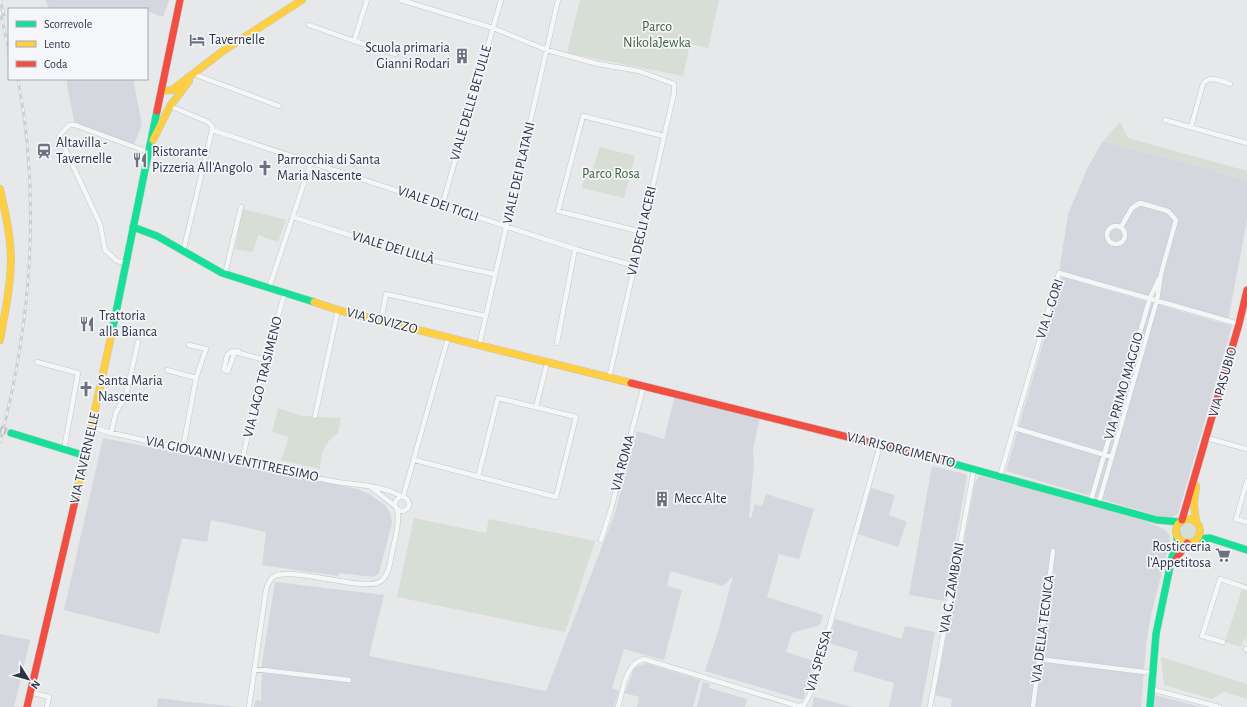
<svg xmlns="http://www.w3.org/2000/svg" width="1247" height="707" font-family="'Alegreya Sans',sans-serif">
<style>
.built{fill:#d4d7dd}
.green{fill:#d6ded6}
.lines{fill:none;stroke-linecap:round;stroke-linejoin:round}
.secondary-tunnel{stroke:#c1c4c9;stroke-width:7;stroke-dasharray:7 3.5;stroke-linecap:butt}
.street-casing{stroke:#c4c6c8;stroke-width:5.5}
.fast-casing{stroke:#c4c6c8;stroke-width:8}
.slow-casing{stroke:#c4c6c8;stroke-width:8}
.jam-casing{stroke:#c4c6c8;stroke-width:8}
.street{stroke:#f5f6f7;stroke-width:4.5}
.fast{stroke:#16e098;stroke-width:7}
.slow{stroke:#ffcf43;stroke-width:7}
.jam{stroke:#f24e42;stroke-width:7}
.rail-casing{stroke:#cecfd2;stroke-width:3}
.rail{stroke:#f4f6f9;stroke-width:1.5;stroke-dasharray:4.5;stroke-linecap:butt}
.labels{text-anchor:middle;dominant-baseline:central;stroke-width:3.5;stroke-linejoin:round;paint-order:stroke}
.park-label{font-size:14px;fill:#3f6138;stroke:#f4f6f9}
.poi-label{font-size:14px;fill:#2b3445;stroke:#f4f6f9;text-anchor:start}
.street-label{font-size:14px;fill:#2b3445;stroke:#f4f6f9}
</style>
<rect width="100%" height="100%" fill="#e6e8ea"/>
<path class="built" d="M45,0H169L163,17L147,11V9H50Z
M66,79H133L142,125L134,144L75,125Z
M1103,141L1247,180V220L1228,321L1059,273L1068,214L1088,167Z
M1062,277L1232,326L1178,514L1169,519L1006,471Z
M675,396L760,417L753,450L754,462L749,517L751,518L755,504L762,506L766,494L814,509L799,559L779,554L767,597L823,615L820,625L792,633L786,652L814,661L803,700L705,671L718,632L733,576L723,586L670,571L667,586L682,590L664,660L624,649L612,688L619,691L614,707H254L256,700L261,701L262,663L275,582L384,595L369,656L546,691L615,513L637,431L664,439Z
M103,438L358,489L369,494L385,505L390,513L392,523L379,573L374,577L339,573L338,576L262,565L266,532L211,520L207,542L182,538L159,634L64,610Z
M932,466L965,474L967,476L945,601L909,595Z
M979,476L1059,496L1148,522L1164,529L1169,535L1170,541L1151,615L1146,645L1141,707H951L952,699L935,695L975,483Z
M871,488L895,495L889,515L907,522L898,547L858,534Z
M835,619L902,639L905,626L935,632L921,707H889L894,683L853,671L858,652L829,643Z
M0,634L30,640L14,707H0Z
M646,663L700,680L693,707H637L639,697L625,693L634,668Z
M703,682L710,684L709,688L747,699L745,707H697Z
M1155,695L1158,696L1201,707H1154Z
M814,697H815L852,707H812Z
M158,698L182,701L238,707H157Z"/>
<path class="green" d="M580,0H719L708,48L690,44L683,76L567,53Z
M1120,122L1128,138L1247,171V180L1103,141Z
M600,147L635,156L624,198L582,188L586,173L591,174Z
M243,209L263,214L262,218L264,214L286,220L278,242L258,235L253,252L235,249Z
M278,408L302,416L341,418L338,433C324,443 321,452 320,469L281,460L289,437L272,432Z
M414,518L486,533L489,519L595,541L565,632L397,597Z
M1179 531a9 9 0 1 1 18 0a9 9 0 1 1-18 0Z
M1243,586L1247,588V635L1246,640L1244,639L1241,647L1225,642Z
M1161,657L1247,684V699L1224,692L1212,699L1164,685Z"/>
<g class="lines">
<path class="secondary-tunnel" d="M0,429L11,433"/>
<g class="street-casing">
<path id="street" d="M401,0L493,28L547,50L598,64L639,71L674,84V93L609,378
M309,25L354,41L367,0
M354,41L396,54
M196,75L279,106
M170,106L208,122L212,126V130L575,249L635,266
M1165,120L1247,143
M1191,127L1203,84C1209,75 1221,81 1230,84
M442,206L501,0
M293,217L425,259L494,274
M1107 235a9 9 0 1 1 18 0a9 9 0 1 1-18 0Z
M642,232L558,211L583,116L664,136
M183,252L212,130
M125,263L117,261L105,250L100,224L59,136L69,125H75L148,152
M225,274L241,207
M269,288L311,162
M381,321L386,294L485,316
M557,343L575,249
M479,346L558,0
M238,351L234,354L228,371L224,370L227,355L232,351L265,360
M37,362L78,373L64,449
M167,370L196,378
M536,407L547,363
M315,416L338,310
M92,427L111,433C186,449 261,468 337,482C352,484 392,487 401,497
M1015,428L1112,457
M111,433L116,412L126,395L138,342
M1207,438L1247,449
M183,448L196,378L206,349L189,345
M415,460L556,497L576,417L498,398L478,477
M242,461L265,358L285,293
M1000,476L1059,273L1239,324
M1247,481L1236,519L1247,522
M372,488L395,506
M395 504a7 7 0 1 1 14 0a7 7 0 1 1-14 0Z
M403,497L448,338
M1091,500L1150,298L1159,279
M1099,502L1157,300L1161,274L1176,220L1168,211L1140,203L1132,208L1121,227
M601,540L611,509L644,385
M1223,642L1202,636L1220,579L1247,588
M1246,649L1247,650
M1038,659L1153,673
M254,669L349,680
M1151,689L1219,707
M30,692L49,697L47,707
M249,707L266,590C267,586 269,581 273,577C289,565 366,593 381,581C389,575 390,562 392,553C395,538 400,524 397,508
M618,707C623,691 625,663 644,659L798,706L804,705L810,694L824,646L880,445
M930,707L974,469
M1033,707L1053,551"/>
</g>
<g class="fast-casing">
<path id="fast" d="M133,227L157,236L222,273L314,302
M112,332L157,111
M11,433L86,456
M940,460L1157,520L1180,522
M1197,539L1210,538L1247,550
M1150,707L1156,634L1172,557L1177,545V535"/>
</g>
<g class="slow-casing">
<path id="slow" d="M162,91L172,90L223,51L302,0
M153,140L170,106L189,81
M0,189C5,211 10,233 11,257C11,285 5,312 0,340
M314,302L338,310L631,383
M1196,486L1194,505L1196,521
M76,497L112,332
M1176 531a12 12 0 1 1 24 0a12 12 0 1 1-24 0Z"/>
</g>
<g class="jam-casing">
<path id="jam" d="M157,111L180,0
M631,383L940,460
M1182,520L1239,324L1247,290
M1174,562L1187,543
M27,707L76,497"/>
</g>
<use href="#street" class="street"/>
<use href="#fast" class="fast"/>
<use href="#slow" class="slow"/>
<use href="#jam" class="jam"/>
<g class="rail-casing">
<path id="rail" d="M0,0L4,15
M0,11L9,51
M0,442C31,325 41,199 18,79"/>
</g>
<use href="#rail" class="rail"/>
</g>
<defs>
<g id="hotel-bare" transform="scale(1.2)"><path d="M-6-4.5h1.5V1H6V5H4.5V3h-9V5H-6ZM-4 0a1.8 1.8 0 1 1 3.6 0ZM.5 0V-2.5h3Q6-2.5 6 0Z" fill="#6c737f" stroke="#f4f6f9" stroke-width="2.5" paint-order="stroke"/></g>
<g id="building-bare" transform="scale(1.2)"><path d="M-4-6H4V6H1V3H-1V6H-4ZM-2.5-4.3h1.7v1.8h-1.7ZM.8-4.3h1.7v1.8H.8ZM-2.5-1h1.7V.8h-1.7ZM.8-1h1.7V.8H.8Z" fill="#6c737f" stroke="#f4f6f9" stroke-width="2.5" paint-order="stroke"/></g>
<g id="station-bare" transform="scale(1.2)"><path d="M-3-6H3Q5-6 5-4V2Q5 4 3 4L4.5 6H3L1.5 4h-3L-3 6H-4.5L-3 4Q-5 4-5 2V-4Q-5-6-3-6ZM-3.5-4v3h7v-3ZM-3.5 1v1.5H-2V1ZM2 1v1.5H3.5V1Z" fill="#6c737f" stroke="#f4f6f9" stroke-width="2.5" paint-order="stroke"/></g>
<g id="restaurant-bare" transform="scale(1.2)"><path d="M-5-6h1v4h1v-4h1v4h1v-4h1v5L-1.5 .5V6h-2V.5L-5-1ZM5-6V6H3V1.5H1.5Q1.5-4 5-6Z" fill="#6c737f" stroke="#f4f6f9" stroke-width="2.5" paint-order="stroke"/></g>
<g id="church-bare" transform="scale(1.2)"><path d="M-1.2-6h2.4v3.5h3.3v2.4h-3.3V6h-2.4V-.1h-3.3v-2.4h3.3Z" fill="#6c737f" stroke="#f4f6f9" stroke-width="2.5" paint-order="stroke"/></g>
<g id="supermarket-bare" transform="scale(1.2)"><path d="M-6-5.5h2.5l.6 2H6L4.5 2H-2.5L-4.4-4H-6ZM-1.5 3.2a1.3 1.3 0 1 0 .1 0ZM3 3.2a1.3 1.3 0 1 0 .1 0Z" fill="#6c737f" stroke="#f4f6f9" stroke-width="2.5" paint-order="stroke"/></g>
</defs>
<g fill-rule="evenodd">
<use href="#hotel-bare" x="197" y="40"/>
<use href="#building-bare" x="462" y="56"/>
<use href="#station-bare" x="44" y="151"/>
<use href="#restaurant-bare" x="140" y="160"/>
<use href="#church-bare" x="265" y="168"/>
<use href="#restaurant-bare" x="87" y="324"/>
<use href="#church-bare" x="86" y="389"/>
<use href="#building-bare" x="662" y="499"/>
<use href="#supermarket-bare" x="1223" y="555"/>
</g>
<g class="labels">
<g class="park-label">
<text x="657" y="27">Parco<tspan x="657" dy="16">NikolaJewka</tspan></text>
<text x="611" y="174">Parco Rosa</text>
</g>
<g class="poi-label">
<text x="209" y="40">Tavernelle</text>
<text x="450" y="48" text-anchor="end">Scuola primaria<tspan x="450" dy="16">Gianni Rodari</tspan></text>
<text x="56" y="143">Altavilla -<tspan x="56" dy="16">Tavernelle</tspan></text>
<text x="152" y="152">Ristorante<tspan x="152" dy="16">Pizzeria All'Angolo</tspan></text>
<text x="277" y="160">Parrocchia di Santa<tspan x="277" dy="16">Maria Nascente</tspan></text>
<text x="99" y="316">Trattoria<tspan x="99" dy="16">alla Bianca</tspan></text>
<text x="98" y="381">Santa Maria<tspan x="98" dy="16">Nascente</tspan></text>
<text x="674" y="499">Mecc Alte</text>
<text x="1211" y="547" text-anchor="end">Rosticceria<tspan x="1211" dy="16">l'Appetitosa</tspan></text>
</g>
<g class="street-label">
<text transform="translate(471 103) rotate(-74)">VIALE DELLE BETULLE</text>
<text transform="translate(519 173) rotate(-77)">VIALE DEI PLATANI</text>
<text transform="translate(438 204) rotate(19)">VIALE DEI TIGLI</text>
<text transform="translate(642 231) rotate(-77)">VIA DEGLI ACERI</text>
<text transform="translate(393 248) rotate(17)">VIALE DEI LILLÀ</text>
<text transform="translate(1050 309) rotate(-72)">VIA L. GORI</text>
<text transform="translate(382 321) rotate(14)">VIA SOVIZZO</text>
<text transform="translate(263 377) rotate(-76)">VIA LAGO TRASIMENO</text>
<text transform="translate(1223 382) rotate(-74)">VIA PASUBIO</text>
<text transform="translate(1124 386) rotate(-74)">VIA PRIMO MAGGIO</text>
<text transform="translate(901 450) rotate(14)">VIA RISORGIMENTO</text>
<text transform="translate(85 458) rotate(-77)">VIA TAVERNELLE</text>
<text transform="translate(232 459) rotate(12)">VIA GIOVANNI VENTITREESIMO</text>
<text transform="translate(623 463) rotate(-75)">VIA ROMA</text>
<text transform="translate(952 588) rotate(-80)">VIA G. ZAMBONI</text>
<text transform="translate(1043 629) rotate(-83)">VIA DELLA TECNICA</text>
<text transform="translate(819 661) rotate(-74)">VIA SPESSA</text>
</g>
</g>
<rect x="8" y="8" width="140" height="72" fill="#f4f6f9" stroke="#a4a8b1"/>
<rect x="16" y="21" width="20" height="6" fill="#16e098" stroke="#a4a8b1"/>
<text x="44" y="28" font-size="12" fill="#2b3445">Scorrevole</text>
<rect x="16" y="41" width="20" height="6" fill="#ffcf43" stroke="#a4a8b1"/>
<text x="44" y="48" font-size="12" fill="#2b3445">Lento</text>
<rect x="16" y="61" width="20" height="6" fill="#f24e42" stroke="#a4a8b1"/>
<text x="44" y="68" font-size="12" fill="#2b3445">Coda</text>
<g transform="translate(28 679) rotate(127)" stroke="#f4f6f9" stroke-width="3" paint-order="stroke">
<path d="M0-3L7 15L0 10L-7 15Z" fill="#2b3445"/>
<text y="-6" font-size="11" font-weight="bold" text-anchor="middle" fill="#2b3445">N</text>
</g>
</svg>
